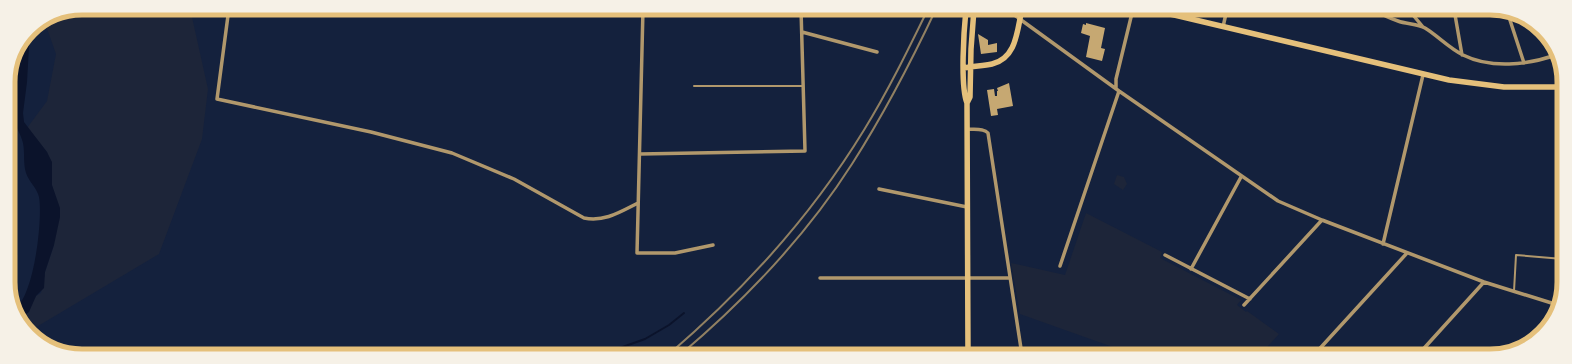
<svg xmlns="http://www.w3.org/2000/svg" width="1572" height="364" font-family="Barlow,sans-serif">
<style>
.green{fill:#1d2539}
.water{fill:#0b132b}
.lines{fill:none;stroke-linecap:round;stroke-linejoin:round}
.stream{stroke:#0b132b;stroke-width:2}
.building{fill:#c6a872}
.service{stroke:#b1986c;stroke-width:2}
.minor{stroke:#b1986c;stroke-width:3.5}
.primary{stroke:#e5c07b;stroke-width:5.5}
.rail{stroke:#918062;stroke-width:2}
.rim{fill:none;stroke:#e5c07b;stroke-width:5}
</style>
<rect width="100%" height="100%" fill="#14213d"/>
<path class="green" d="M82,8H190L208,89L202,139L159,254L28,332L21,318H24L36,296L41,293L45,272L54,245L51,176L47,152L27,128L47,101L56,54L44,20L54,14Z
M1117,175L1124,177L1127,184L1123,190L1114,184Z
M1086,213L1162,252L1160,258L1241,300L1237,305L1246,312L1247,311L1279,334L1259,356H1138L1020,314L1011,263L1065,275Z"/>
<path class="water" d="M30,29L27,82L23,113L24,122L47,152L52,162V185L60,208V217L54,245L45,272L44,288L36,296L29,312L21,318L15,308C34,297 43,218 39,197C37,188 29,182 26,173C23,163 25,153 23,143C20,131 13,124 12,111C11,98 12,72 16,60C19,50 25,38 30,29Z"/>
<g class="lines">
<path class="stream" d="M600,355L645,339L669,325L684,313"/>
</g>
<path class="building" d="M1086,23L1105,28L1101,48L1105,49L1102,61L1086,57L1090,36L1081,33L1083,24L1086,25Z
M978,34L988,40V45L997,43V52L981,54Z
M1009,83L1013,106L997,109L998,115L991,116L987,90L994,89L995,96H997V91H998L997,88Z
M1012,348V355H995V349Z"/>
<g class="lines">
<path class="service" d="M694,86H802
M1514,291L1516,255L1563,259"/>
<path class="minor" d="M229,8L217,99L371,132L452,153L514,179L584,218C605,222 620,212 638,203
M643,9L637,253H675L713,245
M1006,9L1119,91L1278,201L1322,220L1484,282L1558,305
M1289,9C1298,19 1312,15 1323,9
M1373,9C1381,14 1389,18 1398,21C1406,24 1418,24 1425,28C1438,36 1449,48 1463,55C1491,69 1527,65 1556,55
M1408,9L1423,27
M1454,9L1462,55
M1507,11L1524,63
M1223,27L1227,9
M802,32L877,52
M1116,89V79L1133,9
M967,129C974,130 984,128 988,133L1022,355
M640,154L805,151L801,9
M879,189L967,207
M1383,244L1423,75
M1165,255L1250,299
M1060,266L1119,91
M1191,269L1241,177
M820,278H1010
M1244,305L1322,220
M1313,356L1407,253
M1417,356L1484,282"/>
<path class="primary" d="M966,9C964,29 960,86 967,103L968,355
M1149,9L1449,80L1504,87H1563
M964,68C973,66 983,66 992,64C1017,58 1017,30 1022,9
M967,103L970,97L971,49L974,9"/>
<path class="rail" d="M668,355C744,290 812,215 864,130C888,91 908,50 928,9
M680,355C745,300 806,236 852,164C884,114 911,62 936,9"/>
</g>
<path d="M0 0H1572V364H0ZM82 15H1490A67 67 0 0 1 1557 82V282A67 67 0 0 1 1490 349H82A67 67 0 0 1 15 282V82A67 67 0 0 1 82 15Z" fill="#f6f1e7" fill-rule="evenodd"/>
<path class="rim" d="M82 15H1490A67 67 0 0 1 1557 82V282A67 67 0 0 1 1490 349H82A67 67 0 0 1 15 282V82A67 67 0 0 1 82 15Z"/>
</svg>
